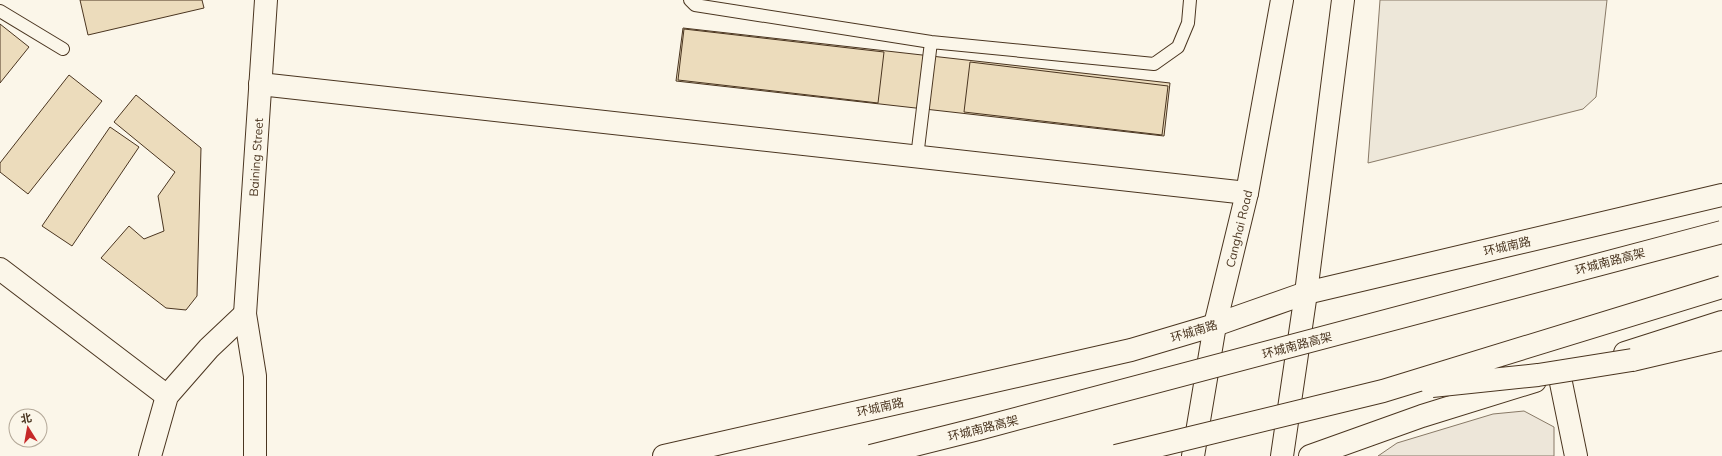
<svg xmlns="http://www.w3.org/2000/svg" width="1722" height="456" font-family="Mulish,'Noto Sans SC',sans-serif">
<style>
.green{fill:#ede6d9;stroke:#887966}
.parking{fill:#ede7d9;stroke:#887966}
.building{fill:#ecdcbc;stroke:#4a3520}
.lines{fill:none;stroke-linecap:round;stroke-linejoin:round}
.service-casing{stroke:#4a3520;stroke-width:14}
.minor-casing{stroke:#4a3520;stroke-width:24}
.tertiary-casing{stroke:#4a3520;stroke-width:24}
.secondary-casing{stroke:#4a3520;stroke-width:24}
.primary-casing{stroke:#4a3520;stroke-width:24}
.trunk-casing{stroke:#4a3520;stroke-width:24}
.service{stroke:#fbf6e9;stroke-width:12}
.minor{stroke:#fbf6e9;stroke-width:22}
.tertiary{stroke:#fbf6e9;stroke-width:22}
.secondary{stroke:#fbf6e9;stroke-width:22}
.primary{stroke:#fbf6e9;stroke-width:22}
.trunk{stroke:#fbf6e9;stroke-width:22}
.trunk-bridge-casing{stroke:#4a3520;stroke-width:24;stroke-linecap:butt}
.trunk-bridge{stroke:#fbf6e9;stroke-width:22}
.labels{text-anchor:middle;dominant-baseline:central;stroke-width:3;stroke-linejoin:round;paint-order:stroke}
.street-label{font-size:12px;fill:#4a3520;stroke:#fbf6e9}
</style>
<rect width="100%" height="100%" fill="#fbf6e9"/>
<path class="green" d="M1524,411L1554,427V456H1378L1397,443L1493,414Z"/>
<path class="parking" d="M1380,0H1607L1596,97L1583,109L1368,163Z"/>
<path class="building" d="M80,0H202L204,8L88,35Z
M0,24L29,47L0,83Z
M683,28L1170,83L1164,136L676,81Z
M684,29L884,52L878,103L678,80Z
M970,62L1168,86L1162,135L964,112Z
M69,75L102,101L28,194L0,172V163Z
M136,95L201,148L197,296L186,310L166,308L101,258L129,226L144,239L164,231L158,196L175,172L114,122Z
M110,127L139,147L72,246L42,226Z"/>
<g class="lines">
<g class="service-casing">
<path id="service" d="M690,0L695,5L931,42L1154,64L1178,47L1188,23L1190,0
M0,11L63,49
M917,157L931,42"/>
</g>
<g class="minor-casing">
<path id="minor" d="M260,84L1247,193
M0,269L167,396
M1559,373L1576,456"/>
</g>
<g class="tertiary-casing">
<g id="tertiary">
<path d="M150,456L167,396L209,348L245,314"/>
<path id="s1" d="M255,456V376L245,314L266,0"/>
</g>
</g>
<g class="secondary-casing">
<g id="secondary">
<path id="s2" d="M1193,456L1215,325L1247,193L1282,0"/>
<path d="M1282,456L1306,293L1343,0"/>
</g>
</g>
<g class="primary-casing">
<path id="primary" d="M1625,353L1722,322
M664,456L1131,350L1215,325L1306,293L1722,195
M1310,456L1422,416L1535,381"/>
</g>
<g class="trunk-casing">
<path id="trunk" d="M1632,360L1722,339"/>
</g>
<use href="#service" class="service"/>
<use href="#minor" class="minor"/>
<use href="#tertiary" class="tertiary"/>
<use href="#secondary" class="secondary"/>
<use href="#primary" class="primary"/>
<use href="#trunk" class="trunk"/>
<g class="trunk-bridge-casing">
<path id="trunk-bridge" d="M1432,386L1538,375L1632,360
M871,456L978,429L1722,232
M1116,456L1383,391L1722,287"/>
</g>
<use href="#trunk-bridge" class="trunk-bridge"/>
</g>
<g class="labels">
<g class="street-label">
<text stroke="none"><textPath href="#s1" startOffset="300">Baining Street</textPath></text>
<text stroke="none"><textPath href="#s2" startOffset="232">Canghai Road</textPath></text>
<text transform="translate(1507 246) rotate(-13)">环城南路</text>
<text transform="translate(1610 261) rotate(-15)">环城南路高架</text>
<text transform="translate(1194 331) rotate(-17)">环城南路</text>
<text transform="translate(1297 345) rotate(-15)">环城南路高架</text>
<text transform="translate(880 407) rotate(-13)">环城南路</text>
<text transform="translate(983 428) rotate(-14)">环城南路高架</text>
</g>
</g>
<g transform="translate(28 428) rotate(349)"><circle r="19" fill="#fbf6e9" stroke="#b4a999"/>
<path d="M0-3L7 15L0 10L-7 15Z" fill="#c62828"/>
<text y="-6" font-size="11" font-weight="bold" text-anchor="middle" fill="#4a3520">北</text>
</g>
</svg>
